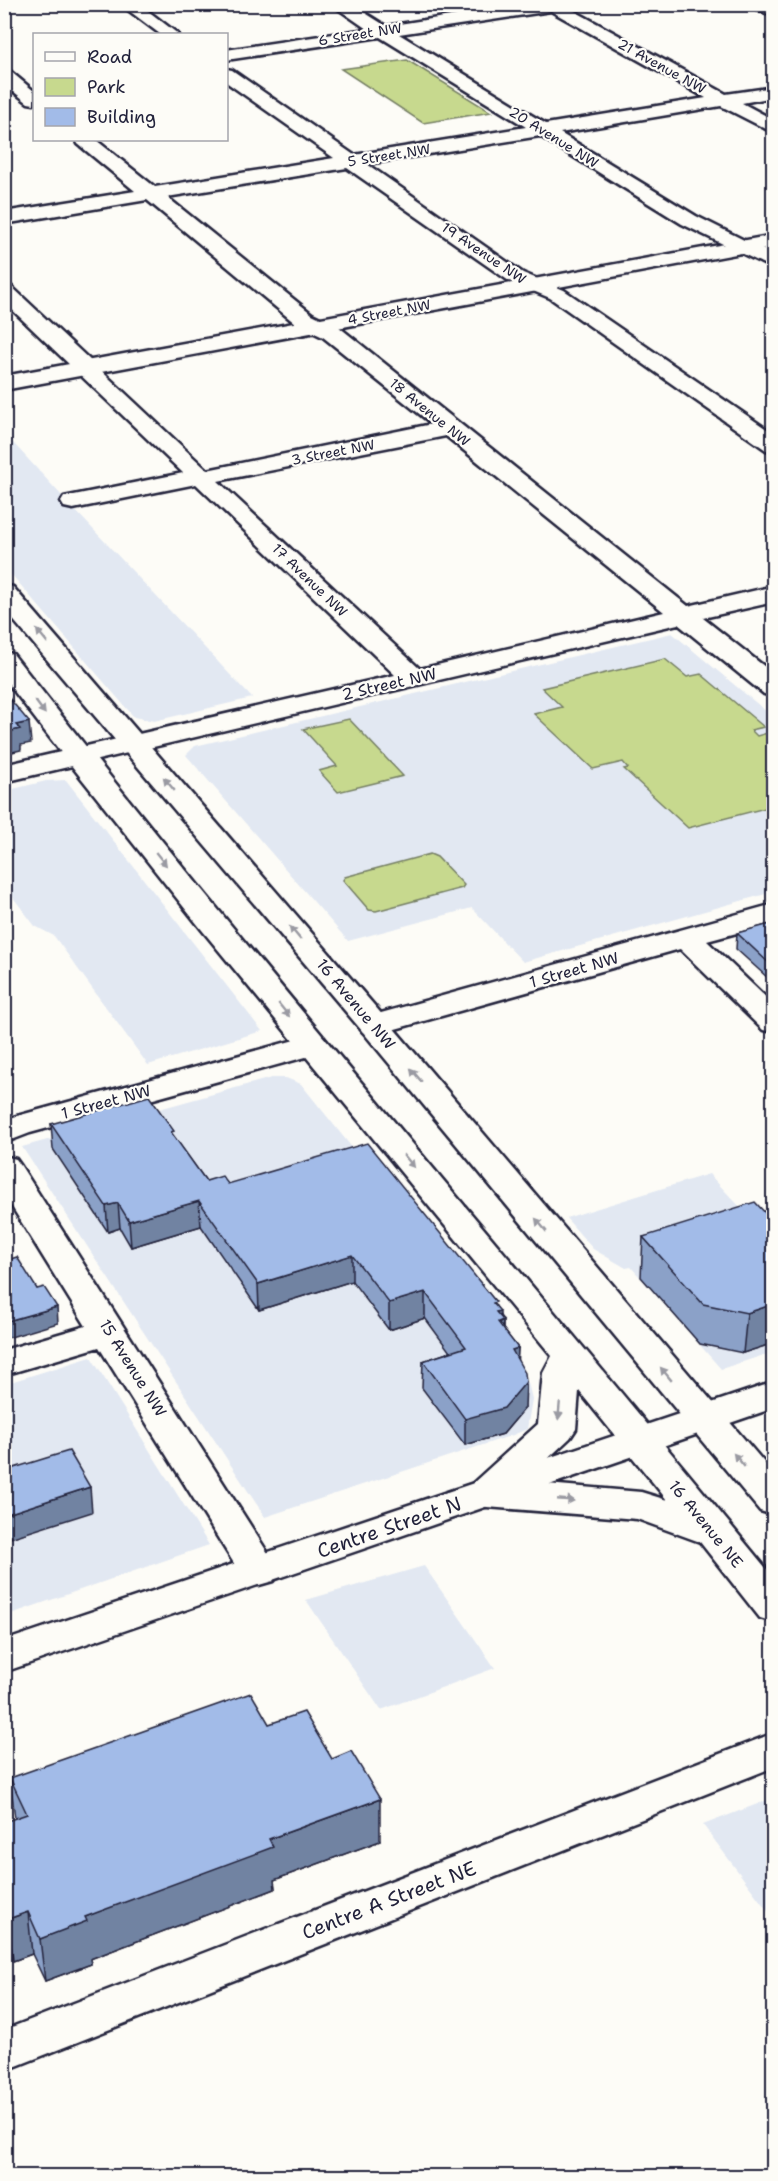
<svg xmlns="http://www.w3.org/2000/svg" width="778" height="2181" font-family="'Shantell Sans',sans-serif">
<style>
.built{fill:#e2e8f2}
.green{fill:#c7d98e;stroke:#747e64;stroke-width:1.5}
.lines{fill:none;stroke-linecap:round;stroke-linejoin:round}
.minor-casing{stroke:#22223b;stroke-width:5}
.major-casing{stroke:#22223b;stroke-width:5}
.highway-casing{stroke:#22223b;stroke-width:5}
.minor{fill:#fdfcf7;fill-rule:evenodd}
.major{fill:#fdfcf7;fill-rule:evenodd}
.highway{fill:#fdfcf7;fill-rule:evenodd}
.wall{fill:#8ba1c8;stroke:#22223b;stroke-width:1.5}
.shaded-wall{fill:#7183a2;stroke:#22223b;stroke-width:1.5}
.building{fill:#a2bbe8;stroke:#22223b;stroke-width:1.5}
.oneway{fill:#9a9aa2}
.labels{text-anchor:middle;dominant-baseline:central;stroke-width:4.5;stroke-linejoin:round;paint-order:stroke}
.far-street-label{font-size:14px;fill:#22223b;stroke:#fdfcf7}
.street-label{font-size:16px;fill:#22223b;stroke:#fdfcf7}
.near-street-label{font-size:20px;fill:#22223b;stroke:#fdfcf7}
</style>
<rect width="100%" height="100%" fill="#fdfcf7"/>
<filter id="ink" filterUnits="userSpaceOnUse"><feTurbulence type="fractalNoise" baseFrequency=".0167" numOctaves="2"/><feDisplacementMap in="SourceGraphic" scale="12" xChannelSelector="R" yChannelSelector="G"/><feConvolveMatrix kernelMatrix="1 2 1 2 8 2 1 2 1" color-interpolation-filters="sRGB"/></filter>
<g filter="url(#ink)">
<path class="built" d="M4,433L74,509L252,698L154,721L134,717L5,567Z
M672,633L773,717V892L523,962L472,908L348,941L186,755L195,746Z
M66,780L262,1031L148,1065L54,936L35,926L5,887V791L46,781Z
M271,1078H286L301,1084L497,1328L528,1383L532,1399L527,1429L513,1435L265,1517L22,1147Z
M709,1174L758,1226L773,1222V1352L721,1369L631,1267L626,1268L593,1249L566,1218Z
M91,1357L209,1545L5,1616L4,1384Z
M424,1566L495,1668L381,1710L306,1600Z
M773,1798V1918L703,1825Z"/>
<path class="green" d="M407,60L491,112L423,123L341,69Z
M665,659L687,677L701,674L764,727L751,730L757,736L771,732L773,735V806L688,828L624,769L628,768L623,762L593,769L534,714L562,707L542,688Z
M349,719L403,776L338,792L319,771L337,766L303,729Z
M430,854L437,857L464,885L462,888L376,911L369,910L343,880L345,877Z"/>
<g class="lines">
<g class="minor-casing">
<path id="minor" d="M120,4H139L178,34H160Z
M331,4H351L386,26L529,4H573L569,8L726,94L774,87V97L742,103L774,120V133L721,106L560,133L696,216L774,255V269L682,224L540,136L367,164L523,273L564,290L774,434V452L766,450L550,298L509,281L347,168L167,197L312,314L339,327L688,606L774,586V602L703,618L774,674V696L764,694L678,624L4,782V765L395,675L196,484L73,509L64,507L61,502L64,497L183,473L4,302V284L11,286L207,470L432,424L323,337L296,324L147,200L4,224V212L135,191L78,144L76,140H96L155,187L334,158L226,82V69L232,70L354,155L526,127L380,37L226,60V50L367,29ZM551,11L706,98L546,124L399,34ZM446,436L664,612L420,669L218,481Z
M751,4L774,5V17L753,7Z
M4,70L10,71L34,91V104L28,103L4,84Z
M774,904V923L707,941L774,1005V1032L763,1030L680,949L374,1035L363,1032L358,1025L363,1018Z
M313,1035L324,1038L329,1045L324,1052L30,1133L4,1143L6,1119Z
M4,1156L16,1159L21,1166L273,1561L279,1571L273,1581L259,1585L245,1581L99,1347L4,1375V1350L86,1326L4,1194Z
M774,1733V1767L4,2071V2030Z"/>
</g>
<g class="major-casing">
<path id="major" d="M774,235V247L4,390V376Z
M774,1382V1408L4,1672V1641Z"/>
</g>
<g class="highway-casing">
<path id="highway" d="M4,585L13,587L385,1018L774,1474V1515L760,1511L363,1032L4,609Z
M4,652L13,654C259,969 522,1269 774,1578V1622L760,1618L700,1542L637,1519L487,1507L473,1503L467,1493L473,1483L538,1424L543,1373L552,1356L202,930L63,755L4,678ZM579,1391L667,1500L641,1492L523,1482L570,1438L576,1429Z"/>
</g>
<use href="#minor" class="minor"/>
<use href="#major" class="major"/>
<use href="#highway" class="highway"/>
</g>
<path class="wall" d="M774,923V977L769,979L736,949L737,933Z
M51,1124L175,1138L206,1181L228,1184L496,1306L500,1316L503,1320V1329L518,1348L517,1360L525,1408L503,1434L465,1445L422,1388L423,1361L450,1352L425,1318L389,1330L352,1281L259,1310L201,1226L131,1247L120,1228L108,1232L53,1149Z
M774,1216V1343L743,1353L700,1344L641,1277L643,1237Z
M269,1724L380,1841L274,1880L275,1889L90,1959L91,1964L45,1981L32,1954L13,1961L4,1943V1822L15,1819L10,1778Z"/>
<path class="shaded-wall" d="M29,722L31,743L21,745V750L4,754V733L16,725Z
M774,963V977L769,979L770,964Z
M199,1201L201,1226L131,1247L129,1221Z
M118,1203L120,1228L108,1232L106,1206Z
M352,1255V1281L259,1310L258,1284Z
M425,1292V1318L389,1330V1303Z
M774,1304V1343L743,1353L747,1313Z
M57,1307L58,1323L4,1339V1322Z
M500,1311V1322L503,1320L502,1347L496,1312Z
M518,1348L517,1374L512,1350Z
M526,1382L525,1408L503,1434L465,1445V1419Z
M90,1487L92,1512L4,1540V1515Z
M380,1799V1841L274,1880L275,1889L90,1959L91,1964L45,1981L40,1939L85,1917L269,1839Z
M28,1912L32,1954L13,1961L8,1919Z"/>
<path class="building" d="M4,692L29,722L16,725L20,729L4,733Z
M774,923V963L770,964L737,933Z
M149,1096L174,1131L171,1132L206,1181L222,1176L228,1184L367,1143L496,1302L493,1303L500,1311L496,1312L503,1320L498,1322L518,1348L512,1350L525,1373L526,1382L504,1408L465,1419L423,1361L466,1347L425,1292L389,1303L352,1255L258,1284L199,1201L129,1221L118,1203L106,1206L51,1124Z
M755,1202L770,1218L774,1216V1304L747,1313L703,1304L643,1237Z
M17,1257L37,1289L44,1287L57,1307L4,1322V1261Z
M69,1451L90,1487L4,1515V1471Z
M251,1693L269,1724L304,1712L332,1759L351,1751L380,1799L269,1839L273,1847L85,1917L87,1921L40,1939L28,1912L8,1919L4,1912V1822L27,1814L10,1778Z"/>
<defs><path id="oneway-solid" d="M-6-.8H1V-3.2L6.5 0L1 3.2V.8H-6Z" transform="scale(1.5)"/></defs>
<g class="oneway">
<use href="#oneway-solid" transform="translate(42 636) rotate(-130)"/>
<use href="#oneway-solid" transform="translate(40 707) rotate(53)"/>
<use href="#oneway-solid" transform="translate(169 784) rotate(-130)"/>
<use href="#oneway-solid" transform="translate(161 859) rotate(51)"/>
<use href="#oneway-solid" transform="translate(295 933) rotate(-130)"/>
<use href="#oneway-solid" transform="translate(284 1010) rotate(51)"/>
<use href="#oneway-solid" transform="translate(416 1075) rotate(-130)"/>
<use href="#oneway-solid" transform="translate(409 1161) rotate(50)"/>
<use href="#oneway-solid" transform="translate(541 1225) rotate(-130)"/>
<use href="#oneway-solid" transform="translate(666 1374) rotate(-130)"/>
<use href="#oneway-solid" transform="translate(559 1411) rotate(95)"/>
<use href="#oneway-solid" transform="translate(739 1460) rotate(-130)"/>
<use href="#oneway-solid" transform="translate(566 1500) rotate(5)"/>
</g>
</g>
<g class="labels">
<g class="far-street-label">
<text transform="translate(360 34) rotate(-9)">6 Street NW</text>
<text transform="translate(662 66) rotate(29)">21 Avenue NW</text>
<text transform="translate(554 137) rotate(32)">20 Avenue NW</text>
<text transform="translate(389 155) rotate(-9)">5 Street NW</text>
<text transform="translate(484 253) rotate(34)">19 Avenue NW</text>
<text transform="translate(389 312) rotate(-11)">4 Street NW</text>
<text transform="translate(430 412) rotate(39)">18 Avenue NW</text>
<text transform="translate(333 452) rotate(-11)">3 Street NW</text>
<text transform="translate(310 580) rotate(44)">17 Avenue NW</text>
</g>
<g class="street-label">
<text transform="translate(389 684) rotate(-13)">2 Street NW</text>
<text transform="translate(574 970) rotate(-16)">1 Street NW</text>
<text transform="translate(356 1004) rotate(50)">16 Avenue NW</text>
<text transform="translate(106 1102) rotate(-15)">1 Street NW</text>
<text transform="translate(133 1368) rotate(58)">15 Avenue NW</text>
<text transform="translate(706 1524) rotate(51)">16 Avenue NE</text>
</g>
<g class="near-street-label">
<text transform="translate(389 1527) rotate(-19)">Centre Street N</text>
<text transform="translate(389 1900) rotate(-21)">Centre A Street NE</text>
</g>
</g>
<rect width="778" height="2181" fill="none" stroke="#fdfcf7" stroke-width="24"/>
<rect x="12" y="12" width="754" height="2157" fill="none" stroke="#22223b" stroke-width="2" filter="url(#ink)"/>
<rect x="33" y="33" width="195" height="108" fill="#fdfcf7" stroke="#a5a5ac" stroke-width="1.5"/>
<rect x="45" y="52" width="30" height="9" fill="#fdfcf7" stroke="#a5a5ac" stroke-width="1.5"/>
<text x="87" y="63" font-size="18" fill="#22223b">Road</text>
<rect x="45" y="78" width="30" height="18" fill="#c7d98e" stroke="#a5a5ac" stroke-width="1.5"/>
<text x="87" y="93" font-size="18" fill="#22223b">Park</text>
<rect x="45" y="108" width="30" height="18" fill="#a2bbe8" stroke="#a5a5ac" stroke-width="1.5"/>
<text x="87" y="123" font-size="18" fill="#22223b">Building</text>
</svg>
